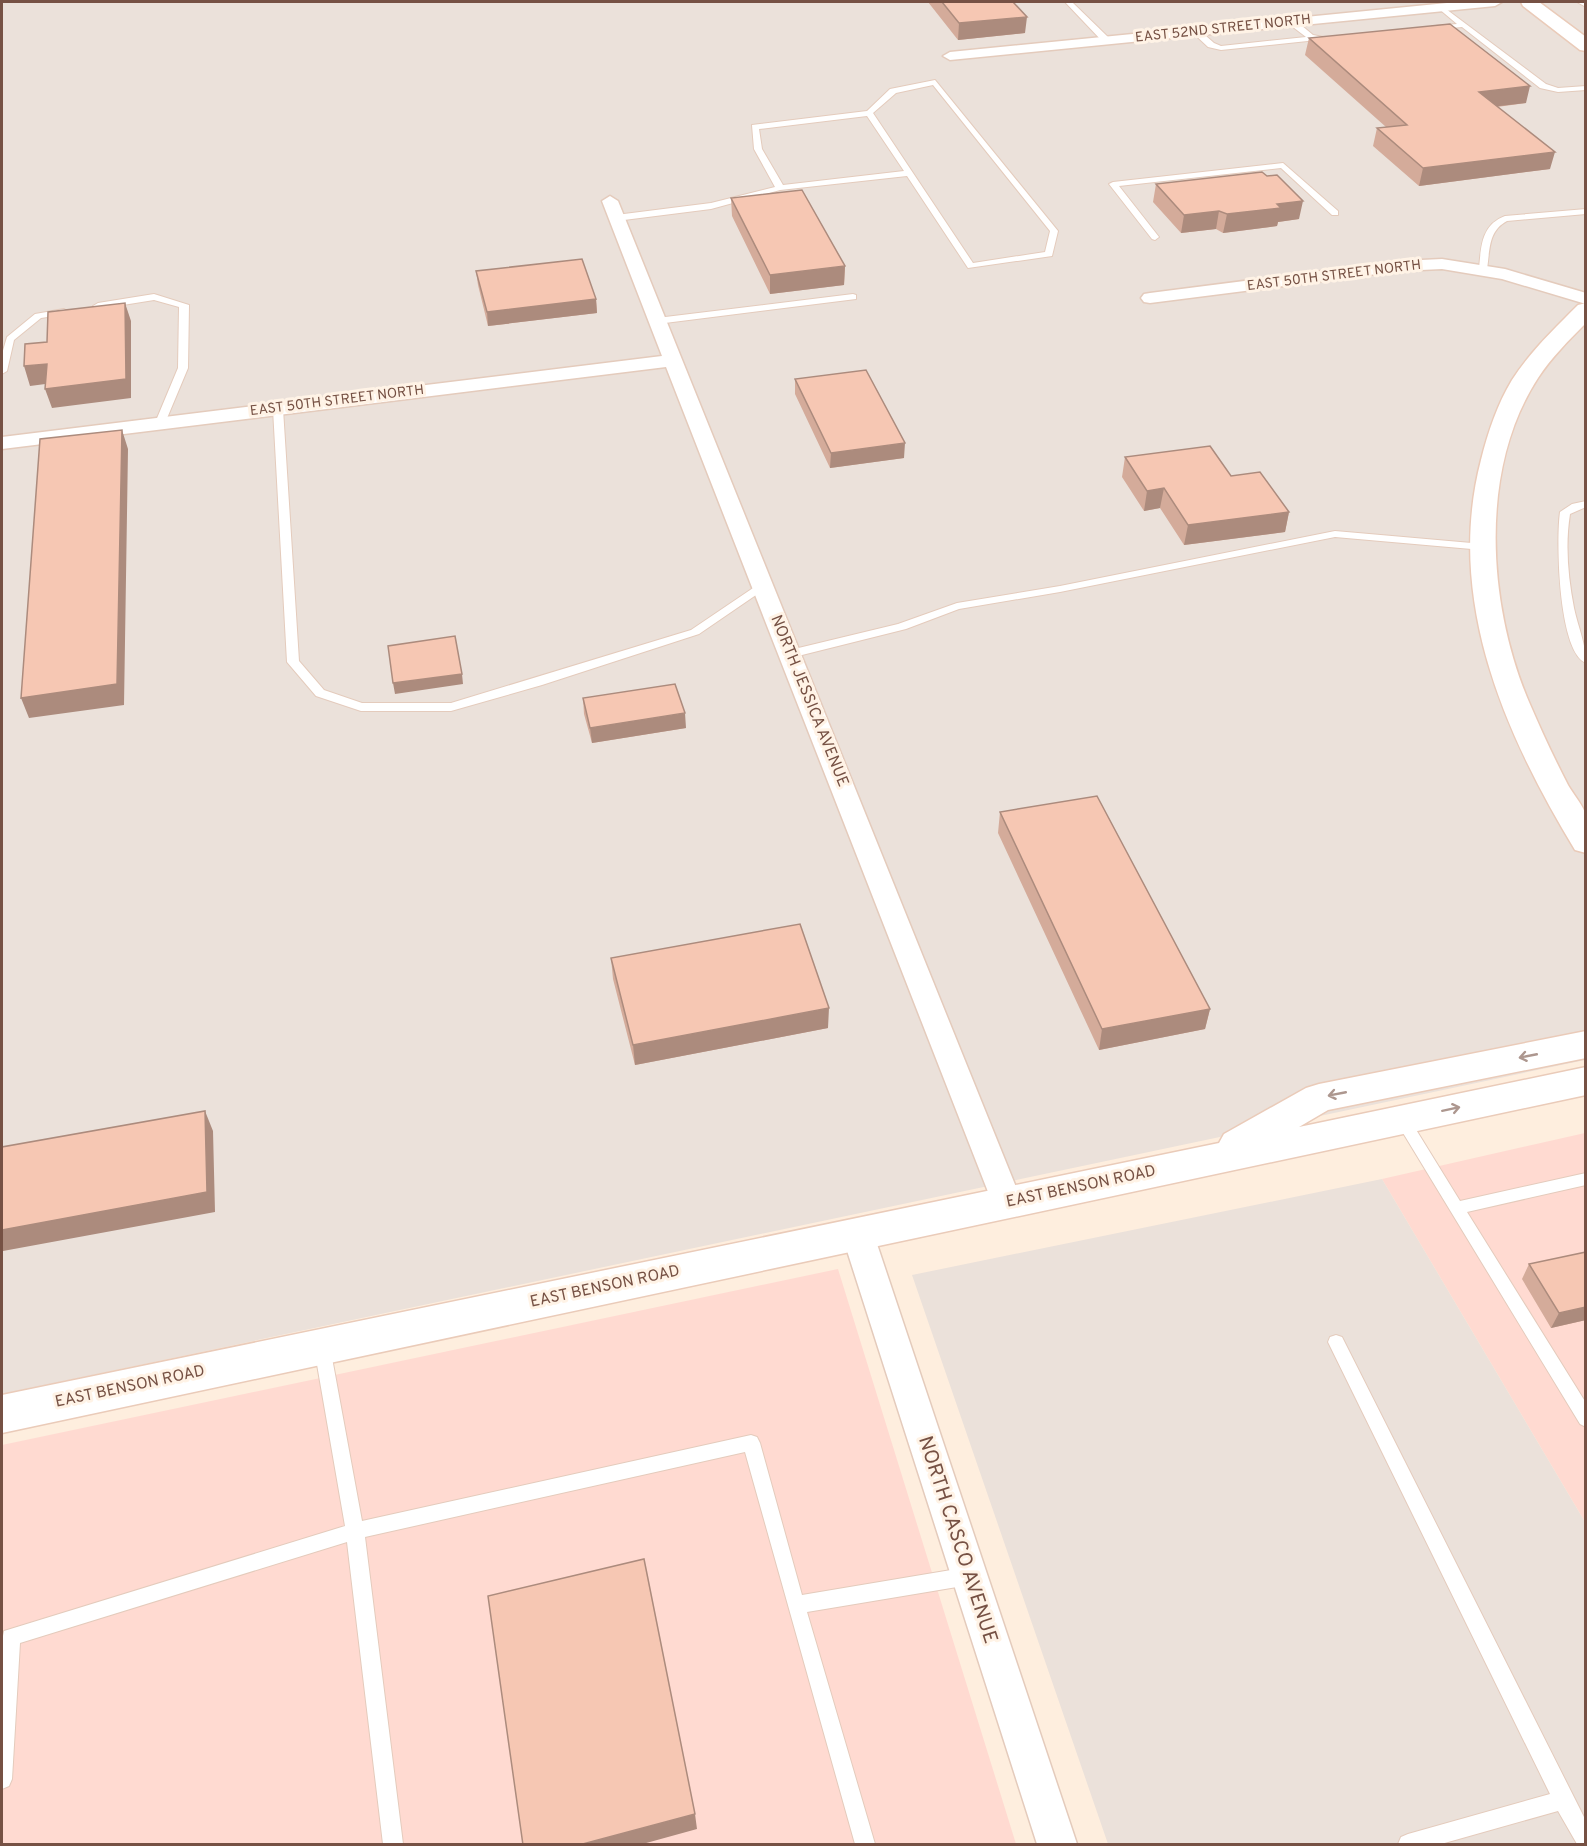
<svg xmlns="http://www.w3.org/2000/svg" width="1587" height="1846" font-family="Overpass,sans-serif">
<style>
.commercial{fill:#ffdad1}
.industrial{fill:#ebe1da}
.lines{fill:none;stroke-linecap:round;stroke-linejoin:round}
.lane-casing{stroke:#e4cbbc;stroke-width:2}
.street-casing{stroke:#e4cbbc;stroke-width:3}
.secondary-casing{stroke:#eacbb9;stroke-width:3}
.lane{fill:#fff;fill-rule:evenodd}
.street{fill:#fff;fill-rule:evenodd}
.secondary{fill:#fff;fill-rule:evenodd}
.wall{fill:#d4ab9a}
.shaded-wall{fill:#ac8b7d}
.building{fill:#f6c7b3;stroke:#ac8b7d;stroke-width:1.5}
.oneway{stroke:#ad978f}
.labels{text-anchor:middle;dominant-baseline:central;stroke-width:6;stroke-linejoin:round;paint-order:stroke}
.far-street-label{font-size:14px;fill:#765144;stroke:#fff3e6}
.street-label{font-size:16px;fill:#765144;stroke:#fff3e6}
.near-street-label{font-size:20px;fill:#765144;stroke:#fff3e6}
</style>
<rect width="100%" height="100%" fill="#feeede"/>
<path class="commercial" d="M1585,1133V1522L1382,1179Z
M838,1269L1016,1844H2V1445Z"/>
<path class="industrial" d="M2,2H1585V1060L2,1394Z
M1382,1179L1585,1522V1844H1108L912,1275Z"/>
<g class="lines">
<g class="lane-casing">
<path id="lane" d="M1065,2H1072L1109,38V42H1103Z
M1577,2H1586V7Z
M1438,6H1442L1546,84L1558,88L1586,86V90L1558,92L1540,88L1462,27L1432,30V26H1435L1457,24L1438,8Z
M1289,20H1295L1313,35L1333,39L1329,41L1317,40L1221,50L1208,47L1191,31L1198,29L1214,43L1221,46L1306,37L1289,24Z
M935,80L1058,231L1052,256L968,268L907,176L780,190L711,209L616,221L612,218L616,215L711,203L775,187L754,149L752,125L867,111L890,89ZM933,85L1050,231L1045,252L973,263L873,113L896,93ZM867,116L904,171L783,185L762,149L759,129Z
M1283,163L1338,211V215H1332L1281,168L1119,186L1159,237L1155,240L1152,239L1109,184L1113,182Z
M1586,209V214L1507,221C1488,231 1490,250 1487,269L1483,272L1479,269C1481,247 1481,225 1505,216Z
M154,294L189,305L188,368L165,423L160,426L155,423L178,368L179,307L154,300L98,309L93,306L98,303Z
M853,294L856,295V299L657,324L652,321L657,318Z
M64,309L69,312L67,314L41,318L14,340L7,371L2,374V354L7,337L35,314Z
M278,406L283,409L299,661L324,690L362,703H451L691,630L759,584H767L769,586L699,634L542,685L451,711H361L316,696L287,662L273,409Z
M1586,501V507L1570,514C1565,545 1568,577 1574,608C1578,627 1586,644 1586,663C1558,652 1556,539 1560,512L1572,504Z
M1335,531L1483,544L1488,547L1483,550L1335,537L1060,592L959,609L906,629L790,658L784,654L786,651L898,624L957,603L1060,586Z
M1402,1113L1407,1115L1460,1201L1586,1173V1185L1467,1212L1586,1403V1427L1580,1424L1397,1123L1395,1119L1397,1115Z
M1336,1335L1342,1337L1586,1821V1844H1577L1558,1811L1441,1844H1398L1401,1837L1408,1834L1550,1794L1328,1342L1330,1337Z
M322,1340L328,1342L330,1347L362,1521L751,1435L757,1437L760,1443L802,1595L969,1567L975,1570L978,1576L975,1582L969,1585L807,1612L875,1844H855L745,1452L365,1537L403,1844H383L347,1542L20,1643L12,1779L9,1786L2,1789V1641L4,1631L345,1526L314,1347L316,1342Z"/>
</g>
<g class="street-casing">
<path id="street" d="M1457,2H1502L1495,6L950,60L943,56L950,52Z
M610,196L618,201L1022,1202L1018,1211L1007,1215L996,1211L992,1202L666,367L2,449V437L662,356L602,201Z
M1442,259L1505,269L1586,293V304L1502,279L1442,269L1400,271L1150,303L1144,302L1141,298L1144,294L1150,293L1400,261Z
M858,1222L869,1226L874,1235L1077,1844H1037L842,1235L847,1226Z"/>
</g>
<g class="secondary-casing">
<path id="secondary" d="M1521,2H1539L1586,37V51L1580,50L1523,6Z
M1586,303V323C1569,340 1551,358 1538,378C1478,470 1488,606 1529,702C1541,730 1554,758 1568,785C1573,794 1584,806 1586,816C1587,828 1586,841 1586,853L1575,850C1504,733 1445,598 1481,460C1488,432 1497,405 1512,380C1530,352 1554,329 1578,305Z
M1586,1031V1058L1328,1110L1299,1127L1586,1067V1095L2,1433V1395L1219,1143L1224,1134L1306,1088L1319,1084Z"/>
</g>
<use href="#lane" class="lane"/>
<use href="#street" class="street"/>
<use href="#secondary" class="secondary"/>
</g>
<path class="wall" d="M928,2H1013L1025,33L958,40Z
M1309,38L1526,103L1497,107L1550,169L1419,186L1373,146L1377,128L1386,127L1305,55Z
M1156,184L1299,219L1278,222L1277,226L1223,233L1216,229L1181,233L1153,202Z
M731,198L845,266L844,285L770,294L732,216Z
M476,271L596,299L597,313L488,326L478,285Z
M795,379L904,458L830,468L795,394Z
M1125,457L1231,476L1289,512L1285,532L1184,545L1160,508L1144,511L1122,477Z
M583,698L686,728L592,743L584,714Z
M1000,812L1210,1009L1205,1029L1099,1050L998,833Z
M611,958L828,1028L635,1065L613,979Z
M1586,1252V1320L1551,1328L1522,1279L1529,1264Z"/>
<path class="shaded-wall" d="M1027,17L1025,33L958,40L959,23Z
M1530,86L1526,103L1474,109L1479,92Z
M1555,152L1550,169L1419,186L1423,168Z
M1303,201L1299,219L1278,222L1277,226L1223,233L1227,214L1277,204Z
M1219,211L1216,229L1181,233L1184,215Z
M845,266L844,285L770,294V275Z
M596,299L597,313L488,326L487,312Z
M125,303L131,321V398L52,408L45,389Z
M47,364L53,383L30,386L24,366Z
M122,430L128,449L124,705L29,718L21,698Z
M905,443L904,458L830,468L831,453Z
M1164,488L1160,508L1144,511L1147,491Z
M1289,512L1285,532L1184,545L1188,525Z
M462,674L463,684L395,694L393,683Z
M685,713L686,728L592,743L590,728Z
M829,1008L828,1028L635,1065L633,1045Z
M1210,1009L1205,1029L1099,1050L1102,1029Z
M205,1111L213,1131L215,1212L3,1251L2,1248V1230Z
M1586,1307V1320L1551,1328L1559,1313Z
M695,1814L697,1829L639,1845H579Z"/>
<path class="building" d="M942,2H1013L1027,17L959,23Z
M1450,24L1530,86L1479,92L1555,152L1423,168L1377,128L1407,125L1309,38Z
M1262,172L1267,176L1277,175L1303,201L1277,204L1281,208L1227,214L1219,211L1184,215L1156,184Z
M802,190L845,266L770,275L731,198Z
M582,259L596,299L487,312L476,271Z
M125,303L126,379L45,389L47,364L24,366L25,344L47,342L48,312Z
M866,370L905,443L831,453L795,379Z
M122,430L117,684L21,698L40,439Z
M1210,446L1231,476L1260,472L1289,512L1188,525L1164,488L1147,491L1125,457Z
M455,636L462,674L393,683L388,646Z
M675,684L685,713L590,728L583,698Z
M1097,796L1210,1009L1102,1029L1000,812Z
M800,924L829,1008L633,1045L611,958Z
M205,1111L207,1192L2,1230V1147Z
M1586,1252V1307L1559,1313L1529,1264Z
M644,1559L695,1814L579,1845H523L488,1596Z"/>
<defs><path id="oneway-shaft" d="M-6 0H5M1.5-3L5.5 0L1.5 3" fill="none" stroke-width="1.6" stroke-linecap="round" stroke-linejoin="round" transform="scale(1.5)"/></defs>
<g class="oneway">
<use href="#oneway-shaft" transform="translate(1528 1056) rotate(169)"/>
<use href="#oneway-shaft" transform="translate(1337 1094) rotate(169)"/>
<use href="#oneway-shaft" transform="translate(1451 1109) rotate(-12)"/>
</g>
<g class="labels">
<g class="far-street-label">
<text transform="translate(1223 29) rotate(-6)">EAST 52ND STREET NORTH</text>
<text transform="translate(1334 276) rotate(-7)">EAST 50TH STREET NORTH</text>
<text transform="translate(337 401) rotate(-7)">EAST 50TH STREET NORTH</text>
</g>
<g class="street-label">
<text transform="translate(809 701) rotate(68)">NORTH JESSICA AVENUE</text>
<text transform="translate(1081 1187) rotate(-12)">EAST BENSON ROAD</text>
<text transform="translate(605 1287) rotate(-12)">EAST BENSON ROAD</text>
<text transform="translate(130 1387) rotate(-12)">EAST BENSON ROAD</text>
</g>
<g class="near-street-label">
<text transform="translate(957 1540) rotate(72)">NORTH CASCO AVENUE</text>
</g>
</g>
<rect width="1587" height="1846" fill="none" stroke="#765144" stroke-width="6"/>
</svg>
